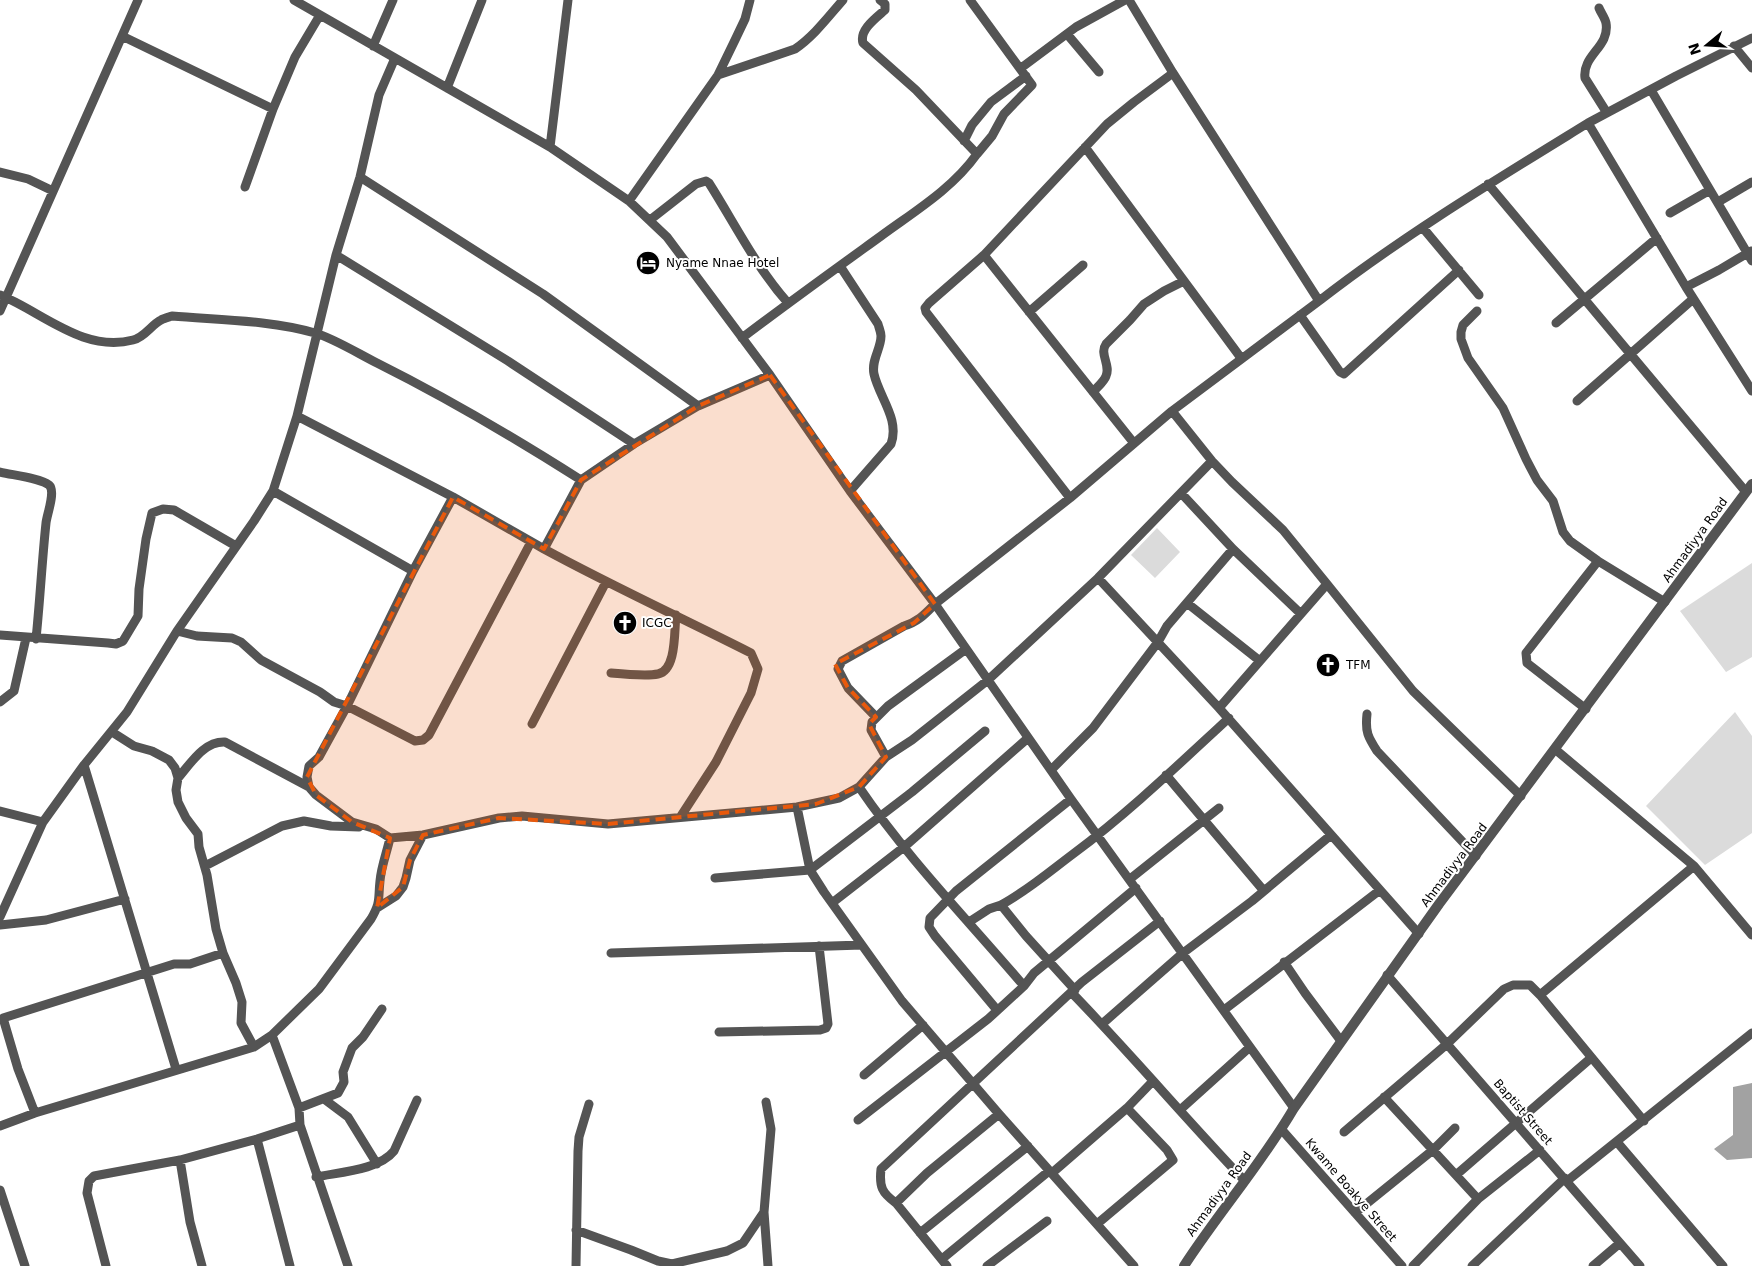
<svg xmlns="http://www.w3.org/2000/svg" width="1752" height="1266" font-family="'DejaVu Sans',sans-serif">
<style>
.green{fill:#dbdbdb}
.water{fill:#a2a2a2}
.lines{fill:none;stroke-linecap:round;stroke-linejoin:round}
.minor{stroke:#545454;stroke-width:9}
.tertiary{stroke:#545454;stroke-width:10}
.marked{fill:#e8590c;fill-opacity:0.2;stroke:#e8590c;stroke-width:4;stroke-dasharray:10 6;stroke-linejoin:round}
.labels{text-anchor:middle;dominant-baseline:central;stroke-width:4;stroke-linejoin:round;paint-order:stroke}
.poi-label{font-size:12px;fill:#000;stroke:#fff;text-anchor:start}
.street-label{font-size:12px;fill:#000;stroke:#fff}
</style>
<rect width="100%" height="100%" fill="#fff"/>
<path class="green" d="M1157,528L1180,552L1155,578L1131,555Z
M1752,563V657L1726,672L1680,611Z
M1735,712L1752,736V833L1705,865L1646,806Z"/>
<path class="water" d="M1752,1083V1158L1727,1160L1714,1149L1733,1135V1087Z"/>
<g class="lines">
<path class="minor" d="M294,0L550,147L629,201L667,237L770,375L850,491L935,604L1071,799L1294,1108
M970,0L1032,85L1004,114L992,136L977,154
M1599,8C1601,13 1605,18 1606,23C1610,47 1582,55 1585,78L1607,113
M1067,34L1099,72
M122,36L273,109
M373,46L393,0
M1734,46L1752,68
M1021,68L1076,27L1125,0
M718,75L795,49C814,36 828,17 843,0
M447,88L482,0
M1651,90L1752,261
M1588,123L1676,76L1752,38
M964,141L972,125L991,102L1026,76
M550,147L568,0
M1085,147L1241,358
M0,172L28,179L53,191
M360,177L543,294L698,406
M1488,184L1746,492
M245,187L273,109L295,57L320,15
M629,201L718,75L735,40L745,19L750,0
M1718,202L1752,182
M1670,213L1710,190
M650,220L696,184L706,181L709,183C735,224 756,267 788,303
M1423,228L1479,295
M336,255L508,361L634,444
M984,255L929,303L925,308L926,312L1070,498
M840,266L878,324C879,328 881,332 881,336C881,349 871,360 874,374C879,397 900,419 891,444L850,491
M1686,287L1719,270L1751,251
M0,295C42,312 83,353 133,340C145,337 151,325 161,320C164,318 169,317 172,316C218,320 271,320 315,333C333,338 359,354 377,363C447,398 515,438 581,480L544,549L453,497L297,416L336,255L360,177L379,95L395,58
M1319,301C1404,235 1497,179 1588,123L1686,287L1752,391
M0,311L138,0
M1477,311L1463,325L1461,332V339L1468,358L1503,408L1526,459L1537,480L1553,501L1563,532L1570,541L1598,561L1665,602
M1029,312L1083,265
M1300,315L1340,372L1344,374L1459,270
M1556,323L1657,238
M742,338C788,303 834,270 881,236C915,211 952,189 977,154L916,90L863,43C859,30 876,18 885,10V4L880,0
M1093,392C1097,387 1104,382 1106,376C1111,365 1099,354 1106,344L1130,320L1144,304L1164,291L1184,281
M1577,401L1693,299
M1172,411L1212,461L1232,482L1283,530L1327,584L1219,708L1419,934
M1133,442L984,255L1107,124L1134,102L1173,73
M0,472C12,475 40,478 49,485C56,491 47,514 46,523C42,561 40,600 36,639
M581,480L634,444L698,406L770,375
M273,491L413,571
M1181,493L1233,549L1301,614
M453,497L413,571L347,706L415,741L423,740L429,735L531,542
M544,549C612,586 682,618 751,653L758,669L751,693L716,762L681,816
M1098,578L1219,708
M1327,584L1413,691L1521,796
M1187,603L1260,661
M177,631L197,636L232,638L241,642L261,660L320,692L334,702L347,706L319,757L309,766L307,777L309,787L316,795L352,822L376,829L390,838L423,835L499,818L522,816L608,824L797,807L839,798L859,787C908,859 968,920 1024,986
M0,635L108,643L116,644L123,641L138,616L139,589L146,539L152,513L163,509L174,510L236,546
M611,673C622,674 648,676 658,674C677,670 674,630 676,615
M0,702L14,691L26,638
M1586,709L1527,663L1526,653L1598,561
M1367,714C1365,732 1368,737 1377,751L1476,856
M876,717L848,688L838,669L842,661L904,626C918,622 925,614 935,604L1070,498L1172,411L1319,301L1173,73L1129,0
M532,724L606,582
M112,732L134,746L152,751L169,760L175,768L178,778L176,790L178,802L186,818L198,834L199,847L207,875L216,929L223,953L236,983L242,1002L241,1023L254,1047
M1556,750L1694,866L1752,935
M886,757L871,730L872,722L888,706L966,649
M84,765L127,712L177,631L254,521L273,491L297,416
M1051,770L1093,728L1158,642L1167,626L1233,549
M1166,775L1264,891
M178,778C191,763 204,741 225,742L309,787
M859,787L886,757L912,740L988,680L1098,578L1212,461
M797,807L810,870L824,892L902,1001L999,1114L1134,1266
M0,811L43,822
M205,866L282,826L304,821L331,826L359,827
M715,878L810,870L912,792L985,731
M1130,879L1219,808
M832,903L904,847L1028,738
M1001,905C1027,891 1049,872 1073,854C1128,813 1178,765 1229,718
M377,908L396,896L403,887L406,878L410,860L423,835
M0,917L43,822L84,765L176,1069
M969,922L989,909L1001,905L1026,936L1075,990
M0,925L46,920L125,899
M611,953L862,945
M1284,962L1305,993L1341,1041
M1387,975L1640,1266
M1072,993C1131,1054 1186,1119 1244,1180
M997,1010L935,936L929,927L930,918L956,891L1071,799
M1224,1010L1380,890
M1102,1024L1183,953L1252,901L1331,835
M719,1032L820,1030L826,1028L828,1024L819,946
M272,1035L319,989L371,919C381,902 378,899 380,881C381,867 387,852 390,838
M864,1075L923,1025
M1384,1097L1478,1199
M324,1099L348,1117L377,1164
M299,1108L338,1093L344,1082L343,1072L352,1048L363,1037L382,1009
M1180,1110L1250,1047
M35,1113L18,1069L3,1018L174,964H190L223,953
M858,1120L988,1019L1024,986L1034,973L1136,888
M1644,1121L1540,995L1694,866
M300,1125L348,1266
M0,1126L35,1113L254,1047L272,1035L299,1108L300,1125L257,1139L180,1160L94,1176L89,1181L87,1193L106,1266
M1282,1130L1402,1266
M1344,1132L1447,1044L1504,989L1513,985H1530L1540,995
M257,1139L290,1266
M1617,1142L1723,1266
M180,1160L190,1222L202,1266
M1052,1173L1127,1108L1153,1081
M1456,1175L1591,1058
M316,1177C340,1172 379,1170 394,1151L417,1100
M1567,1181L1752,1033
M0,1190L25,1266
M896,1203L927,1173L999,1114
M764,1212L768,1266
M1355,1213L1433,1150L1455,1128
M1097,1224L1173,1160L1167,1150L1127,1108
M576,1230L631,1250L658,1261L672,1264L727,1251L743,1243L764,1212L771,1129L766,1102
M920,1233L1028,1146
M942,1259L1049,1171
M576,1266L578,1151L579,1137L589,1104
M947,1266L896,1203C882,1193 879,1187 881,1169L1082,982L1160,921
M987,1266L1047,1221
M1413,1266L1478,1199L1540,1150
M1472,1266L1565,1178
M1593,1266L1620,1243"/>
<path class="tertiary" d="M1184,1266C1219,1212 1262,1163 1294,1108L1439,904L1752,484"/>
</g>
<path class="marked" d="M770,375L935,604L914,623L835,664L848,688L876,717L869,724L886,757L859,787L816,804L608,824L499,818L423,835L410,860L403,887L377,908L390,838L352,822L316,795L307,777L453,497L544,549L581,480L698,406Z"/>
<defs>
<g id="hotel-disc" transform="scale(1.25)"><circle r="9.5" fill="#000" stroke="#fff"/><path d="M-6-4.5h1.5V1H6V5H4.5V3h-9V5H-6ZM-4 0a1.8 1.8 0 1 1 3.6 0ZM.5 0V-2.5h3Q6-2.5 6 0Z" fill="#fff"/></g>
<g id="church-disc" transform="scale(1.25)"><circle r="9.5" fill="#000" stroke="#fff"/><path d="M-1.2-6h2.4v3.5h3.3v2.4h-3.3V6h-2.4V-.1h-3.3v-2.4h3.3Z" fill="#fff"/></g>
</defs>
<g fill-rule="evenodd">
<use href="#hotel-disc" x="648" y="263"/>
<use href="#church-disc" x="625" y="623"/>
<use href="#church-disc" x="1328" y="665"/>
</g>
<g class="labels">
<g class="poi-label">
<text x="666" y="263">Nyame Nnae Hotel</text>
<text x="642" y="623">ICGC</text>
<text x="1346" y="665">TFM</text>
</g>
<g class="street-label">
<text transform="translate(1695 540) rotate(-54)">Ahmadiyya Road</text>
<text transform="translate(1454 865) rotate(-53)">Ahmadiyya Road</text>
<text transform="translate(1523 1112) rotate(49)">Baptist Street</text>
<text transform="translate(1351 1190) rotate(49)">Kwame Boakye Street</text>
<text transform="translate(1219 1194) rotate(-54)">Ahmadiyya Road</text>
</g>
</g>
<g transform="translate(1707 45) rotate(252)" stroke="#ffffff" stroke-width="4" paint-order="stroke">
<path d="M0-4L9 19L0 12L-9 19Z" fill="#000000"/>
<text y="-8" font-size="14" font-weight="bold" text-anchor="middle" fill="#000000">N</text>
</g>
</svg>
